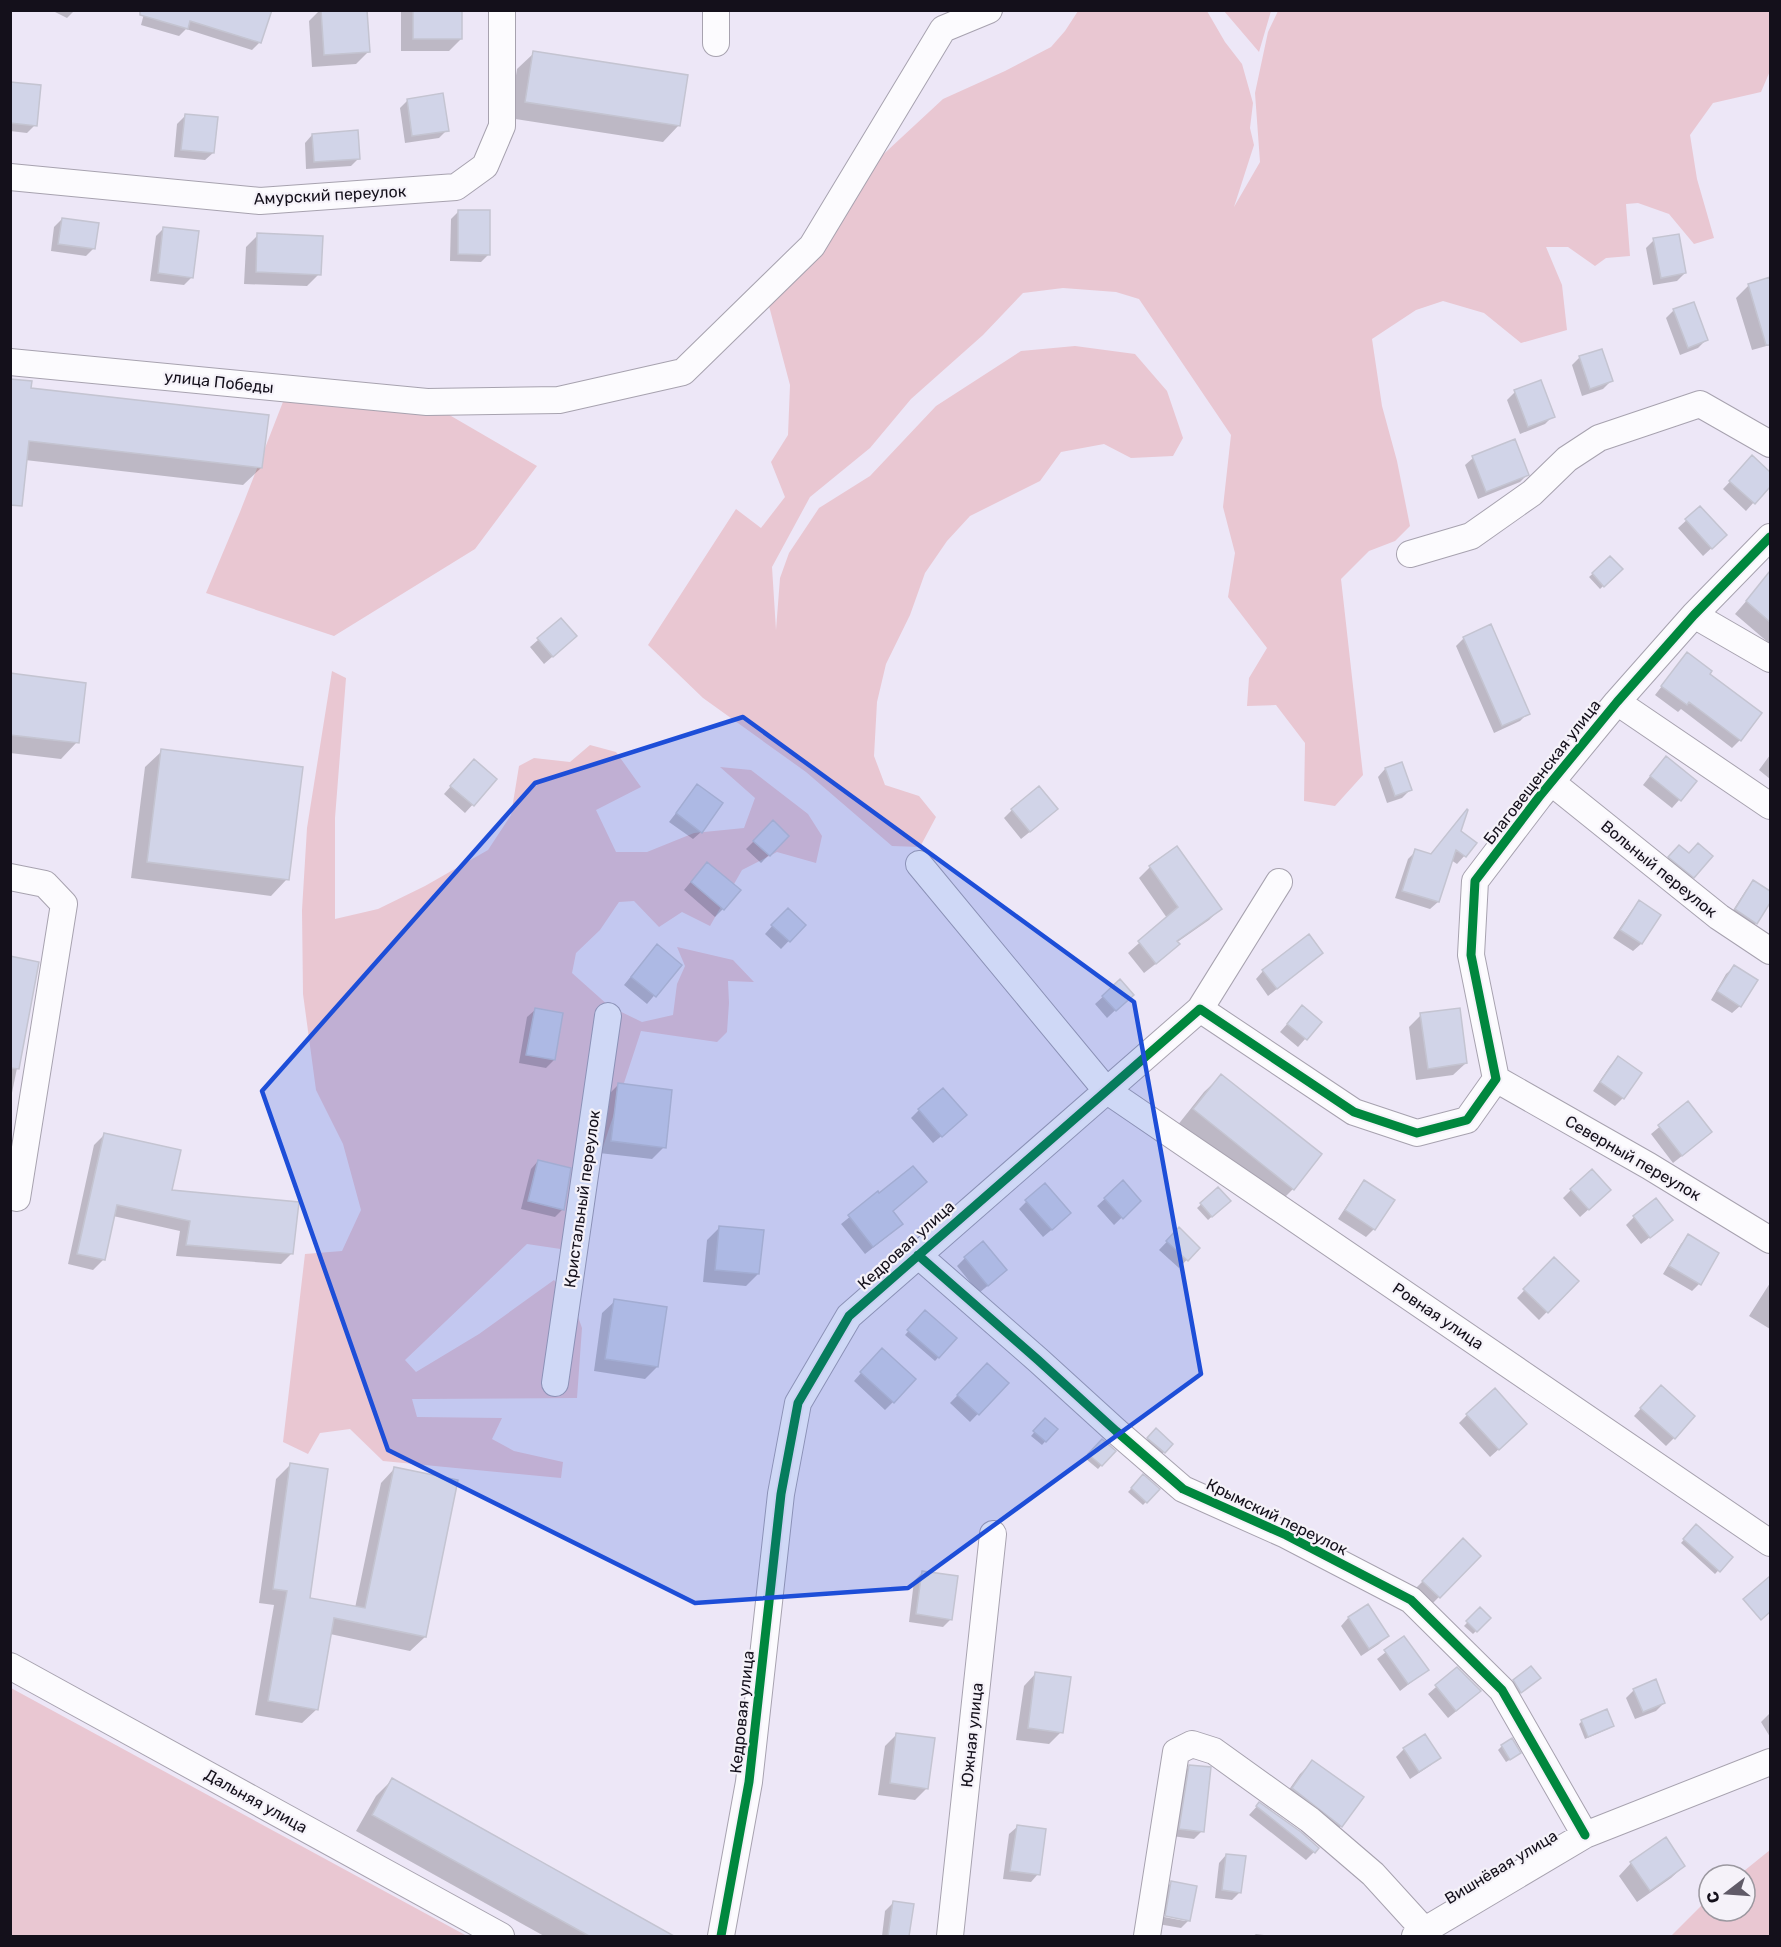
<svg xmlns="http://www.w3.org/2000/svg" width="1781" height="1947" font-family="Rubik,sans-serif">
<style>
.green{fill:#e9c7d2}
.shadow{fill:#0003}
.building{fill:#d1d4e8;stroke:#c4c4d1;stroke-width:1.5}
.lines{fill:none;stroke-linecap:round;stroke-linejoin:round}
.minor-casing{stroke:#a7a2af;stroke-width:28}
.minor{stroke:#fcfbfe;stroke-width:26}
.cycleway-casing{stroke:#f5f2f9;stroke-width:13}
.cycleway{stroke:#00873e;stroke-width:9}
.marked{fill:#1d4ed8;fill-opacity:0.2;stroke:#1d4ed8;stroke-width:4.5;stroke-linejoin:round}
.labels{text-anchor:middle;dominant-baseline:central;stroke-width:4.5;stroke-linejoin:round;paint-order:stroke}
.street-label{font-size:16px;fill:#14101b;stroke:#f5f2f9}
</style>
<rect width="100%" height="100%" fill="#ede7f7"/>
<path class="green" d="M1078,11H1207L1225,42L1242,64L1253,103L1250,128L1254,145L1234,207L1260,162L1255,93L1268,32L1278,11H1770V71L1761,92L1713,103L1690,135L1697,179L1714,238L1694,244L1669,214L1638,203L1626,204L1630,256L1606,258L1595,266L1568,247H1546L1562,285L1567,330L1521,343L1484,313L1443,301L1416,310L1372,339L1382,406L1397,461L1410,526L1395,541L1369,551L1341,579L1363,775L1335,806L1304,801L1305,743L1276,705L1247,706L1249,678L1267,648L1228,597L1235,553L1223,507L1231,435L1139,299L1116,292L1063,288L1023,293L983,335L911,399L870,448L810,497L772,567L776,630L780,578L789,553L819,508L870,476L936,406L1021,351L1075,346L1135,354L1167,391L1183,438L1173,456L1131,458L1104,444L1061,452L1040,481L970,516L947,541L925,573L910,615L886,664L877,702L874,756L885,785L919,796L936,817L920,847L892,846L806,772L703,698L648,645L736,509L761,528L785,497L771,462L788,435L790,385L769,306L800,258L874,163L943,99L1005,71L1051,47L1065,31Z
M1224,11H1271L1259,52Z
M288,389L427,402L537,466L475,549L334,636L206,593L240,512Z
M332,671L346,678L335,818V919L378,909L425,886L488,850L511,815L519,766L534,758L570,762L590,745L616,752L641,787L596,810L616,852H647L694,833L744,828L755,798L720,767L751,770L808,814L822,836L816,863L777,852L742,870L710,926L682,912L659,927L634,901L619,902L600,930L576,953L572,973L609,1006L642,1022L673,1015L677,984L685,966L677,947L733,960L754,982L728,981L729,1003L727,1032L717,1042L641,1031L588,1193L574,1251L527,1244L405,1360L416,1372L479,1334L554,1280L572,1300L582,1328L577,1398L412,1399L417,1417L502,1418L492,1439L514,1451L563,1462L561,1478L383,1461L350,1429L320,1433L308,1454L283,1442L305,1254L342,1251L361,1210L343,1144L316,1090L303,994L302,910L307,828Z
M11,1688L467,1936H11Z
M1770,1850V1936H1671L1709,1898V1911H1745V1875H1739Z"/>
<path class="shadow" d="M51,10H75L67,18Z
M145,10H266L260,42L252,50L186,29L179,36L141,25Z
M320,10H365L368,52L356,64L312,67L309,21Z
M403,10H461V39L449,51H401V12Z
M534,53L679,125L663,142L509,118L517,69Z
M10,83L35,125L27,133L10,131Z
M408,100L447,130L439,138L405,143L400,108Z
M185,116L213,153L205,160L174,157L177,124Z
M312,135L359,158L351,166L306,169L305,143Z
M459,211L489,254L481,262L450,261L451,219Z
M62,219L94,248L86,256L51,251L54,227Z
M164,228L192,277L184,285L150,281L156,236Z
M258,235L319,274L307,286L244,284L246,247Z
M1654,240L1685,273L1677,281L1653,285L1646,248Z
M1770,279V345L1752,350L1736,298L1749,285Z
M1674,310L1706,340L1698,348L1680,355L1666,318Z
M1580,357L1611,381L1603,389L1582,396L1572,365Z
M30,390L261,468L243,485L25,460Z
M1515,392L1553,416L1545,424L1520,434L1507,400Z
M1514,441L1528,474L1520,482L1478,499L1465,465L1473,458Z
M1753,457L1770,474V484L1746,511L1723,489Z
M1700,508L1717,543L1703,556L1678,528Z
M1610,558L1621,569L1600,589L1589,577Z
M1769,575L1770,576V644L1735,614Z
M561,620L567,644L544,664L530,647Z
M1464,638L1528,713L1520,721L1494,733L1456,646Z
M1687,654L1708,674L1740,740L1732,748L1681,709L1678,712L1655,695Z
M10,675L77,742L61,759L10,753Z
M162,751L287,879L271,896L131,878L145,767Z
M1770,755V779L1759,770Z
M1658,766L1695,782L1672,808L1643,785Z
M466,769L495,780L465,813L444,794Z
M1385,769L1410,790L1402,798L1387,803L1378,777Z
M697,786L701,832L693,839L669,822Z
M1012,810L1048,817L1021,839L1004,818Z
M1466,812L1460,832L1475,844L1457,864L1451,860L1438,902L1430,909L1395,898L1408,859L1416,851L1430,855Z
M773,822L787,836L761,863L746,849Z
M1177,848L1220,909L1209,920L1176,943L1178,944L1167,955L1144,973L1128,953L1167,918L1139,878L1150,867Z
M1671,855L1693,877L1685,885L1662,866Z
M699,872L723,909L715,917L684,890Z
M1753,882L1770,893V900L1756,923L1748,931L1728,918L1746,890Z
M1640,902L1659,915L1641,944L1633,951L1613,938L1632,910Z
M780,917L804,925L781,949L765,934Z
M1321,953L1268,996L1256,979L1263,971Z
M649,954L680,965L647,1004L624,985Z
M10,958L38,963L10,1103Z
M1734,967L1740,1006L1732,1013L1711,1000L1726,974Z
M1120,981L1124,1002L1107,1018L1095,1004Z
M1302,1007L1320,1022L1298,1047L1280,1032Z
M535,1010L554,1060L546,1068L519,1063L527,1017Z
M1421,1015L1466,1063L1453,1075L1416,1080L1409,1027Z
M1618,1058L1623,1098L1615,1106L1593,1091L1610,1066Z
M1221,1076L1293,1189L1277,1205L1177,1126L1204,1092Z
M618,1085L664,1147L652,1159L599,1153L606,1097Z
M1688,1103L1702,1140L1673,1163L1651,1134Z
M919,1110L957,1123L933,1143L911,1118Z
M105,1134L170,1192L291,1254L281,1264L176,1256L180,1231L113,1216L104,1259L93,1270L68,1264L94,1145Z
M538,1161L563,1209L555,1217L521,1209L531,1169Z
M1123,1182L1139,1201L1114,1225L1097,1206Z
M1364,1182L1374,1229L1366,1237L1338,1219L1357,1190Z
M1218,1189L1229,1201L1208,1220L1197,1208Z
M1571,1190L1601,1198L1580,1217L1563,1198Z
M878,1194L891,1212L893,1232L865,1254L841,1224Z
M1026,1202L1062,1221L1043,1237L1019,1209Z
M1634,1217L1663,1227L1641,1244L1626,1225Z
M720,1227L758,1274L746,1286L703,1282L707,1240Z
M1179,1229L1198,1248L1179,1268L1159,1250Z
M1688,1236L1699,1284L1692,1291L1663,1274L1681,1244Z
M965,1258L997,1278L979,1293L957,1266Z
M1554,1259L1577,1281L1539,1320L1517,1298Z
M1770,1283V1329L1749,1316Z
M615,1301L657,1367L645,1379L594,1371L602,1313Z
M925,1312L955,1339L935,1361L905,1335Z
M874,1358L893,1402L885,1410L854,1381Z
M987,1365L1007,1383L970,1422L950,1403Z
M1653,1395L1674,1438L1666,1446L1634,1416Z
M1467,1415L1518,1432L1490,1457L1459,1423Z
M1045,1420L1056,1429L1042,1445L1031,1436Z
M1156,1430L1171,1444L1160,1456L1145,1442Z
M1102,1441L1114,1451L1098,1469L1086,1459Z
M290,1465L308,1600L355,1608L381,1483L395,1468L425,1637L410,1651L330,1634L317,1709L302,1723L255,1715L274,1605L259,1603L276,1479Z
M1143,1476L1158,1489L1143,1505L1128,1492Z
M1696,1526L1731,1557L1715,1574L1681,1543Z
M1463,1541L1479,1556L1431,1605L1415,1589Z
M922,1573L951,1619L943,1627L909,1622L914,1581Z
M1368,1606L1387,1636L1379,1644L1361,1656L1341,1626L1348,1618Z
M1480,1609L1489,1618L1473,1634L1464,1626Z
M1404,1638L1427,1670L1400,1691L1377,1659Z
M1457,1669L1472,1698L1448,1718L1428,1694Z
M1036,1673L1061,1732L1049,1744L1016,1740L1024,1686Z
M1514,1681H1535L1517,1695L1510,1684Z
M1634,1690L1664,1703L1656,1711L1635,1719L1626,1698Z
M1770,1713V1737L1761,1722Z
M1582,1721L1612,1726L1608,1729L1585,1739L1579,1724Z
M897,1734L927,1788L915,1800L878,1795L885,1746Z
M1502,1746L1516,1756L1506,1762L1498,1750Z
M1404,1749L1439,1757L1431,1765L1410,1779L1396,1757Z
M1312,1762L1362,1797L1341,1826L1328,1839L1281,1801L1300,1774Z
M1190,1766L1202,1831L1194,1839L1172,1836L1182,1774Z
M392,1780L666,1934L664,1936H544L356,1831L376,1796Z
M1259,1804L1314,1852L1306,1860L1249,1815Z
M1017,1827L1038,1874L1031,1882L1003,1879L1009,1834Z
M1665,1840L1684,1866L1671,1878L1637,1902L1619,1876L1631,1863Z
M1226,1855L1240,1892L1232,1900L1215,1898L1219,1863Z
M1171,1883L1189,1920L1181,1928L1158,1924L1159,1916L1185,1921V1918L1160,1913L1163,1891Z
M893,1903L912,1905L908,1936H882L885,1911Z
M1256,1934L1273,1936H1253Z"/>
<path class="building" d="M140,10H272L261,43L190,21L188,29L140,15Z
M321,10H367L370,52L324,55Z
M413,10H462V39H413Z
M533,51L688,75L680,126L525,102Z
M10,82L41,85L37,126L10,123Z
M443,93L449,131L412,136L407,99Z
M185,114L218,117L214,153L181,150Z
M358,130L360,159L314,162L312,134Z
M458,210H490V255L458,254Z
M62,218L99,223L95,249L58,244Z
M163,227L199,231L193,278L158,273Z
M257,233L323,236L321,275L256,272Z
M1679,234L1686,273L1661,278L1653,238Z
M1770,277V345H1766L1748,284Z
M1694,302L1708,340L1688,348L1673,309Z
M1602,349L1613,381L1590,389L1579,356Z
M10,379L32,381L31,388L269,415L262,468L29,441L22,506L10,505Z
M1541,380L1555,417L1528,427L1514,390Z
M1515,439L1529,475L1486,492L1472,456Z
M1752,455L1770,472V487L1755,504L1729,481Z
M1700,506L1727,535L1712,549L1685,519Z
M1610,556L1623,569L1604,587L1592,573Z
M1770,571V622L1746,601Z
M561,618L577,636L553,657L537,638Z
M1491,624L1530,714L1502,726L1463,637Z
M1687,652L1712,671L1710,674L1762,713L1741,741L1689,702L1687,705L1661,686Z
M10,673L86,683L79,743L10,735Z
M161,749L303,767L289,880L147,862Z
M1666,756L1697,781L1681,801L1650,776Z
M474,759L497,779L474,806L450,786Z
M1402,762L1412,790L1395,796L1385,768Z
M697,784L723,803L702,833L676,813Z
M1039,786L1058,809L1030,832L1011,809Z
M1467,809L1468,810L1461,831L1477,843L1466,857L1456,850L1439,902L1402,891L1415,849L1431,854Z
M773,820L789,836L770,856L753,841Z
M1698,843L1713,856L1694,878L1668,857L1679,845L1689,853Z
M1177,846L1222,909L1177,941L1180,944L1156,964L1138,941L1178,907L1149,866Z
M707,862L741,890L724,910L691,882Z
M1753,880L1770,891V903L1757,924L1735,909Z
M1639,900L1661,915L1642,944L1620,930Z
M788,908L806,925L790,942L771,925Z
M1309,934L1323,953L1277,989L1262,970Z
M657,944L682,965L656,997L631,977Z
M10,956L39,962L19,1069L10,1068Z
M1734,965L1758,980L1741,1007L1717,991Z
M1120,979L1134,995L1116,1011L1102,996Z
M1302,1005L1322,1022L1307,1040L1287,1024Z
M535,1008L563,1013L555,1060L526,1055Z
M1460,1008L1467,1063L1428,1069L1420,1013Z
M1618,1056L1642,1073L1624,1099L1600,1082Z
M1221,1074L1322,1154L1294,1190L1193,1109Z
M618,1083L672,1090L666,1148L611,1141Z
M943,1088L967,1115L942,1137L918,1109Z
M1688,1101L1712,1132L1682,1156L1658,1125Z
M104,1133L181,1150L172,1190L299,1202L293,1254L186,1245L190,1221L117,1205L105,1260L77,1254Z
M538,1160L571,1168L564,1210L528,1201Z
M913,1166L927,1182L893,1211L903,1224L873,1247L848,1215L878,1191L879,1193Z
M1592,1169L1611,1190L1589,1210L1570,1189Z
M1123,1180L1141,1201L1123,1219L1104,1198Z
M1364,1180L1395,1200L1375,1230L1345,1210Z
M1045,1183L1071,1213L1052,1230L1025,1200Z
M1218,1187L1231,1201L1212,1217L1200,1203Z
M1656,1198L1673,1220L1650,1238L1633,1216Z
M719,1226L764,1230L759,1274L715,1270Z
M1179,1227L1200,1248L1188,1261L1166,1241Z
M1688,1234L1719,1253L1701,1285L1669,1266Z
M983,1241L1007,1270L988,1286L964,1257Z
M1554,1257L1579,1281L1548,1313L1523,1289Z
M614,1299L667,1307L658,1367L605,1359Z
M925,1310L957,1338L939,1358L907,1330Z
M882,1348L916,1379L894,1403L860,1372Z
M987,1363L1009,1383L979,1415L957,1395Z
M1661,1385L1695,1416L1675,1439L1640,1408Z
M1495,1388L1527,1424L1499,1450L1466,1414Z
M1045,1418L1058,1429L1046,1442L1033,1431Z
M1156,1428L1173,1444L1165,1453L1147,1438Z
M1102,1439L1116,1451L1102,1466L1088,1454Z
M290,1463L328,1469L310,1598L365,1608L394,1467L458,1480L426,1637L334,1618L318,1710L268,1701L287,1591L273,1589Z
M1143,1474L1160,1489L1147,1503L1131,1488Z
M1696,1524L1733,1557L1720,1572L1683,1539Z
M1463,1538L1481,1556L1440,1598L1422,1581Z
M922,1571L958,1576L952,1620L916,1614Z
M1770,1576V1612L1761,1620L1743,1599Z
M1368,1604L1389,1636L1369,1649L1348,1617Z
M1480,1607L1491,1618L1477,1632L1466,1621Z
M1404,1636L1429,1670L1408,1684L1384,1650Z
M1531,1666L1541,1678L1521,1693L1513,1680Z
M1457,1667L1481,1691L1456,1711L1435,1685Z
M1035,1672L1071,1677L1063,1733L1028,1728Z
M1656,1679L1665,1703L1643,1712L1633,1689Z
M1607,1709L1614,1726L1588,1737L1581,1720Z
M896,1733L935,1738L928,1789L890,1783Z
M1425,1734L1441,1758L1419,1772L1403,1748Z
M1512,1738L1521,1753L1510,1760L1501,1745Z
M1312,1760L1364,1797L1342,1827L1292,1788Z
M1189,1765L1211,1767L1204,1832L1179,1829Z
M392,1778L674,1936H589L372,1815Z
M1259,1802L1301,1832L1319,1848L1315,1853L1256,1806Z
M1017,1825L1046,1829L1040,1875L1010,1871Z
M1666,1837L1685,1866L1650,1891L1630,1862Z
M1226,1854L1246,1856L1241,1893L1222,1890Z
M1171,1881L1197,1886L1190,1921L1165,1916Z
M893,1901L914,1904L909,1936H888Z"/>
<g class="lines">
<g class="minor-casing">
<path id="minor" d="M716,10V43
M10,177L260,201L456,187L485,166L502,126V10
M10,362L427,402L559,400L683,372L812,246L943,29L989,10
M1410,554L1471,536L1532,493L1567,459L1599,438L1700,404L1770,444
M1694,615L1770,659
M1617,702L1770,806
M1551,782L1719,917L1770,951
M919,864L1106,1090L1770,1543
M10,877L45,884L64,904L17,1198
M1200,1009L1279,882
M1496,1079L1471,955L1475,881L1539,797L1617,702L1694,615L1770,537
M1496,1079L1649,1166L1770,1240
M918,1255L1038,1360L1116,1431L1183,1489L1286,1535L1411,1600L1502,1690L1585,1835
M555,1383L608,1016
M10,1666L501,1936
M721,1936L749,1782L781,1494L798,1403L849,1316L1200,1009L1354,1112L1417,1133L1467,1120L1496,1079
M950,1936L993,1534
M1147,1936L1176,1752L1192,1744L1214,1751L1310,1820L1373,1874L1424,1930
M1415,1936L1585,1835L1770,1762"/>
</g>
<use href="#minor" class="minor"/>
<g class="cycleway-casing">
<path id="cycleway" d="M918,1255L1038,1360L1116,1431L1183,1489L1286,1535L1411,1600L1502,1690L1585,1835
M721,1936L749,1782L781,1494L798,1403L849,1316L1200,1009L1354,1112L1417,1133L1467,1120L1496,1079L1471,955L1475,881L1539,797L1617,702L1694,615L1770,537"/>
</g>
<use href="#cycleway" class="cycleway"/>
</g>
<path class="marked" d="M743,717L1134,1002L1201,1374L908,1588L695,1603L388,1450L262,1091L535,783Z"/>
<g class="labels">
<g class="street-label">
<text transform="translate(330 195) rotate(-3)">Амурский переулок</text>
<text transform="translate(219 382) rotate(6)">улица Победы</text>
<text transform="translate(1542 772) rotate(-52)">Благовещенская улица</text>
<text transform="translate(1659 869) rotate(39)">Вольный переулок</text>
<text transform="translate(1633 1158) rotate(30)">Северный переулок</text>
<text transform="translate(582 1199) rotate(-82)">Кристальный переулок</text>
<text transform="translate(906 1245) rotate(-42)">Кедровая улица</text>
<text transform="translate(1438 1316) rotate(34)">Ровная улица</text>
<text transform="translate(1277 1517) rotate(26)">Крымский переулок</text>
<text transform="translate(742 1712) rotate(-84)">Кедровая улица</text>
<text transform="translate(972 1735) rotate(-84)">Южная улица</text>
<text transform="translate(256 1801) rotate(29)">Дальняя улица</text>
<text transform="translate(1501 1867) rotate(-31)">Вишнёвая улица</text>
</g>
</g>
<rect width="1781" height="1947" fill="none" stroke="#14101b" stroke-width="24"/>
<g transform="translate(1727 1893) rotate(253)"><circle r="28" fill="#f5f2f9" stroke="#9b98a0" stroke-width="1.5"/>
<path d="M0-4.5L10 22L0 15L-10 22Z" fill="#605b68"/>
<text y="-9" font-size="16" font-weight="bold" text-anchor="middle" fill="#14101b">С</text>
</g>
</svg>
